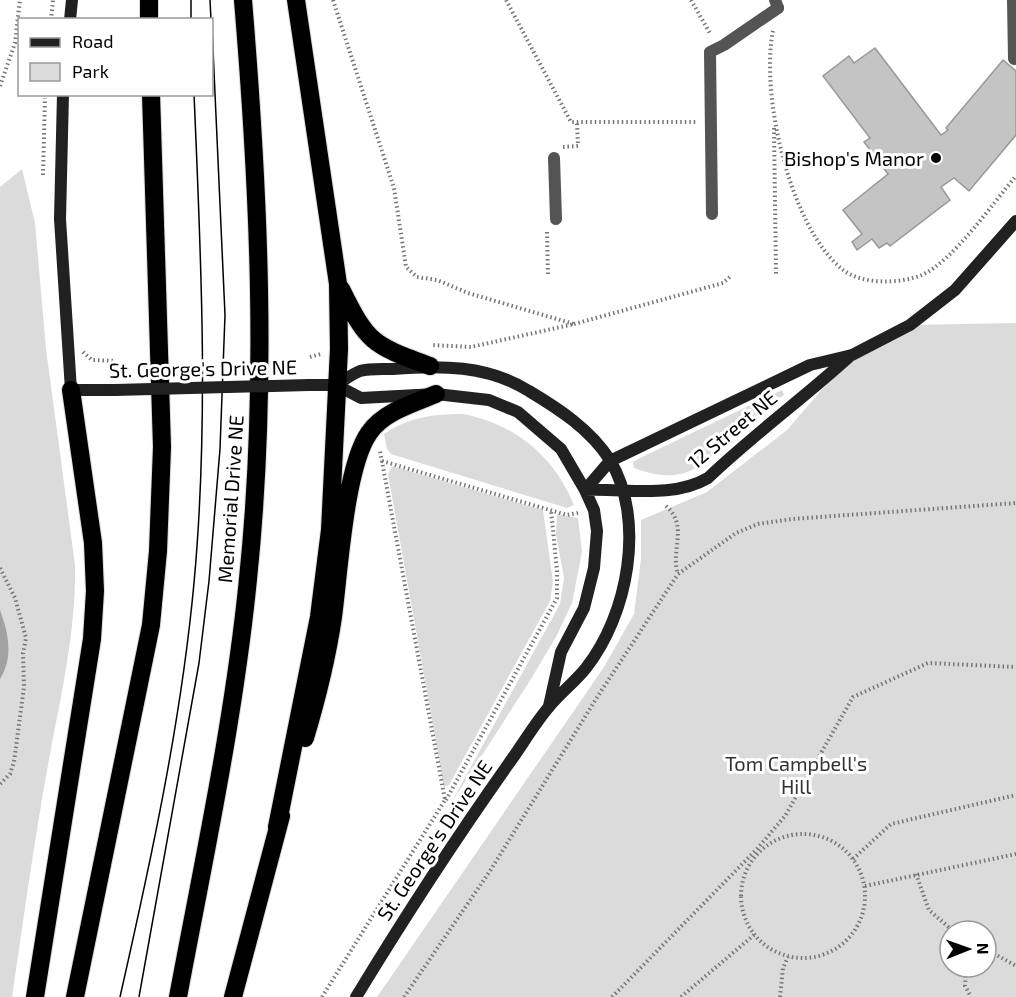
<svg xmlns="http://www.w3.org/2000/svg" width="1016" height="997" font-family="'Exo 2',sans-serif">
<style>
.green{fill:#dbdbdb;fill-rule:evenodd}
.water{fill:#a2a2a2}
.building{fill:#c4c4c4;stroke:#989898;stroke-width:1.5}
.lines{fill:none;stroke-linecap:round;stroke-linejoin:round}
.highway-casing{stroke:#dbdbdb;stroke-width:20}
.path{stroke:#767676;stroke-width:4;stroke-dasharray:1.5 3;stroke-linecap:butt}
.lane{stroke:#545454;stroke-width:12}
.street{stroke:#545454;stroke-width:12}
.secondary{stroke:#212121;stroke-width:12}
.highway{stroke:#000;stroke-width:18}
.tram{stroke:#000;stroke-width:1.5}
.secondary-bridge{stroke:#212121;stroke-width:12}
.poi-dot{fill:#000;stroke:#fff;stroke-width:2}
.labels{text-anchor:middle;dominant-baseline:central;stroke-width:6;stroke-linejoin:round;paint-order:stroke}
.poi-label{font-size:20px;fill:#000;stroke:#fff;text-anchor:end}
.street-label{font-size:20px;fill:#000;stroke:#fff}
.park-label{font-size:20px;fill:#323232;stroke:#fff}
</style>
<rect width="100%" height="100%" fill="#fff"/>
<path class="green" d="M22,169L35,223L46,349L75,565C76,630 62,691 50,754C35,835 24,916 12,997H0V187Z
M1016,323V997H377L604,667L634,614L641,559V520L707,492L787,430L852,355L910,325ZM950,931H986V967H950Z
M782,390L784,395C769,405 755,416 741,429C704,464 688,488 634,468L633,462L640,458Z
M463,414C515,424 554,456 574,505L567,508L554,504L391,454L387,449L384,434C409,417 433,414 463,414Z
M392,466L543,510L553,582L550,601L449,785L444,787L388,474Z
M557,514L578,518L582,552L572,603L557,635L531,679L450,805L560,604L564,578L556,534Z"/>
<path class="water" d="M0,610C8,632 14,657 0,679Z"/>
<path class="building" d="M875,48L941,135L948,130L946,128L1003,60L1016,71V135L969,191L954,178L941,187L950,200L890,246L887,243L879,248L872,239L857,250L852,242L862,234L843,210L888,174L864,142L870,138L823,76L849,56L854,63Z"/>
<g class="lines">
<g class="highway-casing">
<path id="highway" d="M149,0V20
M341,289C368,344 373,345 430,366
M305,738C317,698 327,658 333,617C339,572 345,467 369,433C383,412 414,403 436,394
M277,827L319,617L330,530L339,349L338,284L296,0
M35,997L92,639L95,591L93,543L71,390
M75,997L151,625L158,551L162,447L151,94
M178,997C204,858 234,720 248,579C268,386 259,193 243,0
M233,997L281,816"/>
</g>
<path class="path" d="M333,0L394,188L406,267L417,277L437,280L468,293L574,324L471,347L431,345
M506,0L571,122H696
M691,0L711,35
M51,20L53,0
M773,31C760,94 790,227 842,269C861,285 900,284 922,275C953,261 993,203 1016,176
M0,86L15,43L20,0
M774,128L776,274
M563,147L578,146L577,123
M43,175L45,98
M547,232L548,277
M574,324L723,283L732,275
M83,352L92,360L116,361
M310,357L321,354
M382,461L567,515L578,513
M666,506C689,526 670,550 678,574L736,533L758,524L792,519L1016,503
M0,568L15,598L26,638L23,653L24,687L14,762L10,774L0,784
M446,800L557,598V571L551,510
M741 896a62 62 0 1 1 124 0a62 62 0 1 1-124 0Z
M853,859L891,824L1016,795
M916,874L929,910L953,931
M865,886L1016,854
M986,949L1016,966
M966,967L965,986L971,997
M322,997L445,800L380,451
M404,997L490,871L596,699L678,574
M612,997L757,849L785,816L853,697L928,663L1016,667
M681,997L754,935
M780,997L783,968L788,957"/>
<path class="lane" d="M1013,0L1014,59
M554,158L556,219
M712,214L710,52L724,45L778,8"/>
<path class="street" d="M775,0L778,8"/>
<path class="secondary" d="M70,20L72,0
M63,94L60,219L71,390H115
M309,385H336L361,398L436,394L489,400L518,412L561,449L585,490L594,510L597,531L594,568L584,608L561,652L549,706
M336,385C343,381 352,374 360,371C370,368 383,369 393,369C439,365 488,365 529,391C559,409 590,429 610,460C646,520 628,615 586,668C575,682 559,694 548,708C533,726 521,747 507,766C454,841 404,918 356,997
M585,490L610,461L810,365L852,355L910,325L955,290L1016,221
M585,490C625,488 672,499 708,478C754,434 804,398 851,355"/>
<use href="#highway" class="highway"/>
<path class="tram" d="M191,0V20
M210,0L211,20
M120,997C151,860 181,723 194,583C209,421 201,257 194,94
M139,997L199,663L209,581L220,449L225,315L212,27"/>
<path class="secondary-bridge" d="M115,390L309,385"/>
</g>
<circle class="poi-dot" cx="936" cy="158" r="6"/>
<g class="labels">
<g class="poi-label">
<text x="924" y="158">Bishop's Manor</text>
</g>
<g class="street-label">
<text transform="translate(203 368) rotate(-1)">St. George's Drive NE</text>
<text transform="translate(732 429) rotate(-40)">12 Street NE</text>
<text transform="translate(230 499) rotate(-86)">Memorial Drive NE</text>
<text transform="translate(434 840) rotate(-56)">St. George's Drive NE</text>
</g>
<g class="park-label">
<text x="796" y="763">Tom Campbell's<tspan x="796" dy="23">Hill</tspan></text>
</g>
</g>
<rect x="18" y="18" width="195" height="78" fill="#ffffff" stroke="#999999" stroke-width="1.5"/>
<rect x="30" y="38" width="30" height="9" fill="#212121" stroke="#999999" stroke-width="1.5"/>
<text x="72" y="48" font-size="18" fill="#000000">Road</text>
<rect x="30" y="63" width="30" height="18" fill="#dbdbdb" stroke="#999999" stroke-width="1.5"/>
<text x="72" y="78" font-size="18" fill="#000000">Park</text>
<g transform="translate(968 949) rotate(89)"><circle r="28" fill="#ffffff" stroke="#999999" stroke-width="1.5"/>
<path d="M0-4.5L10 22L0 15L-10 22Z" fill="#000000"/>
<text y="-9" font-size="16" font-weight="bold" text-anchor="middle" fill="#000000">N</text>
</g>
</svg>
